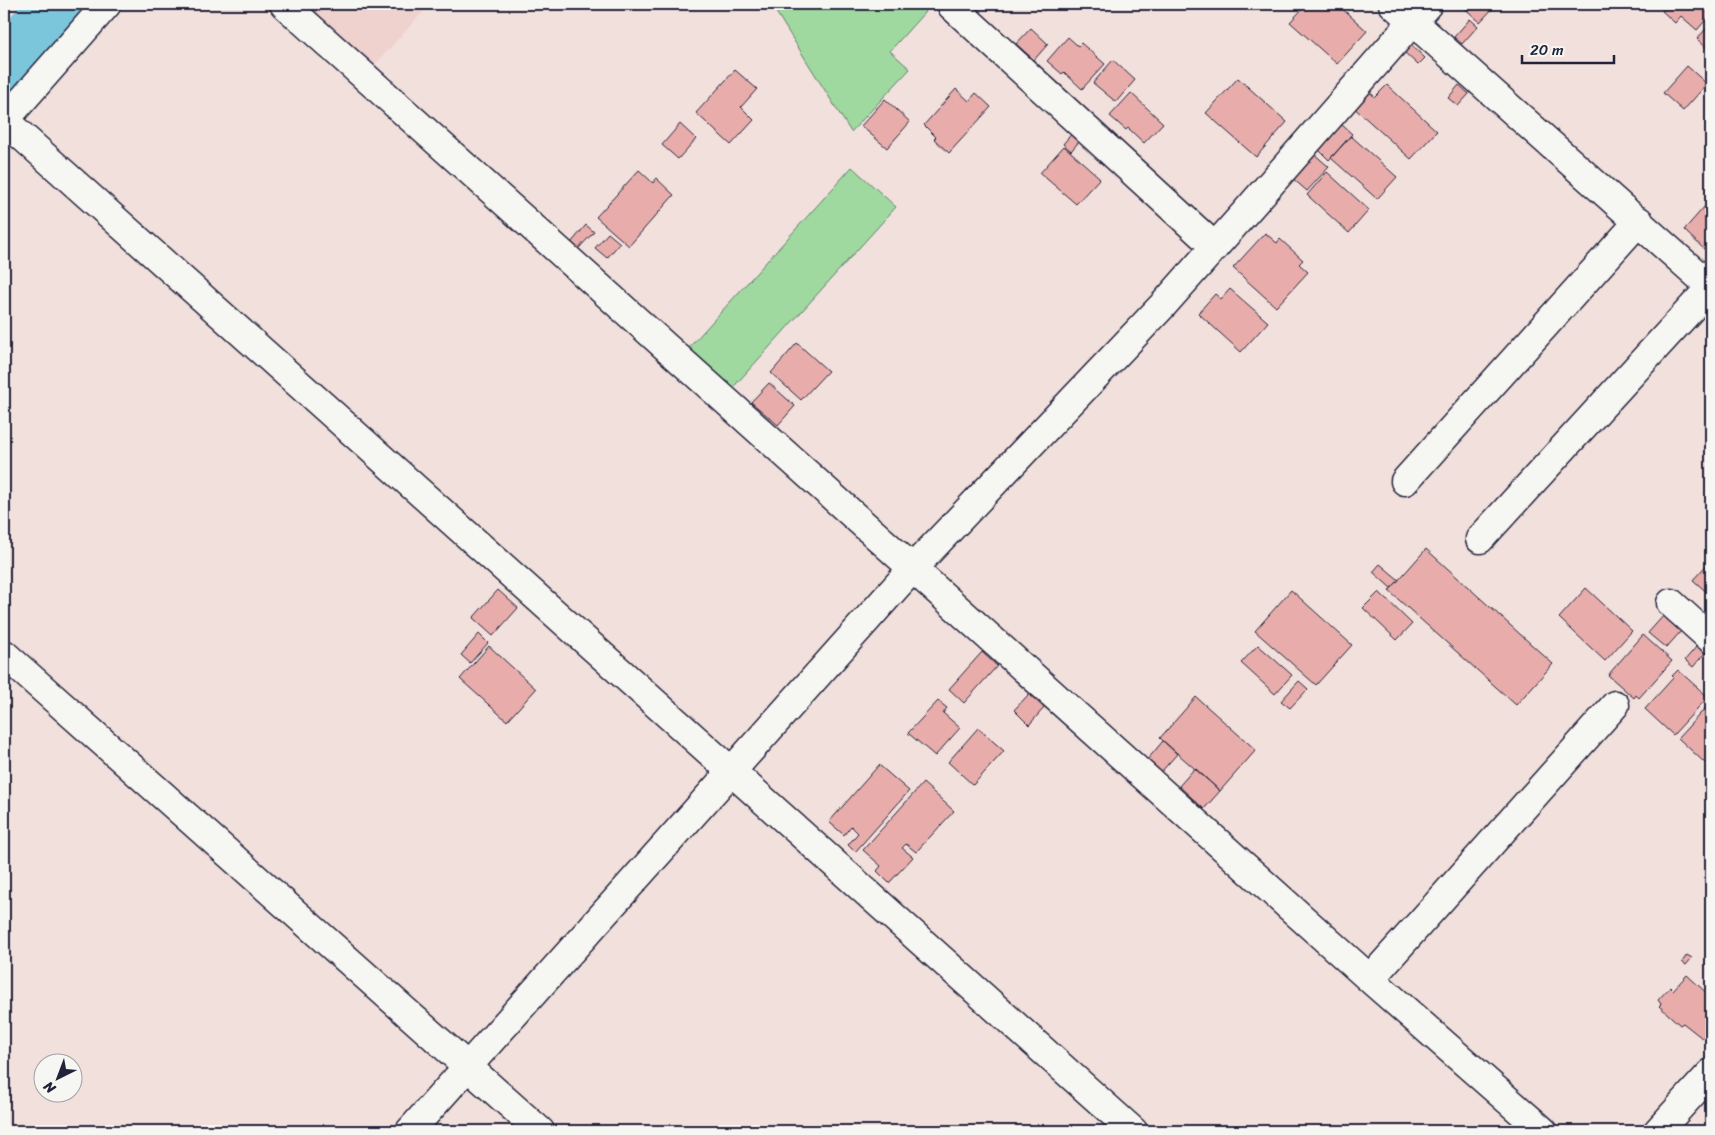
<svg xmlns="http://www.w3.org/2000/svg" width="1715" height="1135" font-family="Sriracha,sans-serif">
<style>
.built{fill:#efd1ce}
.green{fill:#9fd99f;stroke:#607e6d}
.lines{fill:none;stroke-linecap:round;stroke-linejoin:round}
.river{stroke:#7bc6db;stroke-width:55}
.building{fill:#e8adab;stroke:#22223b}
.minor-casing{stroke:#22223b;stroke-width:31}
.minor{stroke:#f6f6f2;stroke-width:28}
</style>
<rect width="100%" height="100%" fill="#f2e0dd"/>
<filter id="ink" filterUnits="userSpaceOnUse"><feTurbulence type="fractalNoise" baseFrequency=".02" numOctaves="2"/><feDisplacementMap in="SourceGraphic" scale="10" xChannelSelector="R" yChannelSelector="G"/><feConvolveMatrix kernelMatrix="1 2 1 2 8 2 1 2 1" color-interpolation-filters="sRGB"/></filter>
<g filter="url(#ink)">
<path class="built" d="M292,4H430L368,72Z"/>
<path class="green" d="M771,4H932L890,51L910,69L851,132Z
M852,167L896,207L728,393L684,353Z"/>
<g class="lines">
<path class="river" d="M4,66L58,4"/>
</g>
<path class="building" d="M1307,4H1337L1367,31L1337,64L1290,22Z
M1460,4H1497L1480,22Z
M1668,4H1711V14L1697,30L1681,16L1675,23L1662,11Z
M1470,19L1478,26L1462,44L1454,37Z
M1711,23V52L1697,39Z
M1031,28L1048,44L1034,60L1016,44Z
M1068,37L1078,46L1081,43L1105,64L1082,89L1064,72L1062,74L1047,61Z
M1410,44L1425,58L1418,65L1403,51Z
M1113,60L1135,80L1116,102L1093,83Z
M1687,66L1707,84L1683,111L1663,93Z
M735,70L757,89L741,107L754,120L731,145L696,113Z
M1238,78L1287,122L1256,157L1206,113Z
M1387,85L1437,131L1411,159L1351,105L1366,89L1375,97Z
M1459,85L1469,94L1458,106L1448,98Z
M956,89L969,101L976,93L991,107L949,153L934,139L936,137L924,125Z
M1131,93L1163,123L1144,143L1128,128L1126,130L1110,116Z
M885,99L910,122L887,148L861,126Z
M680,124L696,139L678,159L662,145Z
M1341,124L1352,134L1329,160L1318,149Z
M1074,131L1082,138L1071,151L1063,144Z
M1351,136L1397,177L1377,199L1331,158Z
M1064,146L1100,178L1076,204L1040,173Z
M1313,153L1329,167L1307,191L1291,177Z
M639,170L653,183L656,178L674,195L629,246L596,217Z
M1327,172L1369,210L1349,233L1307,195Z
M1705,206L1711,211V244L1705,250L1684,230Z
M586,225L594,232L578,249L571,243Z
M608,233L620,243L607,258L595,248Z
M1265,233L1277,243L1280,239L1303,260L1299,264L1308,272L1276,307L1233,268Z
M1230,289L1268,322L1241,352L1198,313L1215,294L1221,299Z
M797,343L828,371L801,400L771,373Z
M769,383L795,406L778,425L751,402Z
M1426,549L1553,664L1516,705L1389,591Z
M1711,560V596L1693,580Z
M1380,564L1399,580L1391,588L1373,572Z
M1586,588L1632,631L1605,661L1559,618Z
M498,590L518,608L493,636L473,618Z
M1291,590L1352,645L1316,685L1255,631Z
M1379,592L1412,624L1397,640L1363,608Z
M1664,615L1682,630L1666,648L1648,633Z
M479,634L488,643L470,663L461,655Z
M1643,635L1672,661L1639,698L1636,695L1634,698L1608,675Z
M1258,645L1292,675L1275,694L1241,663Z
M489,646L536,689L507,721L460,679Z
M1697,646L1705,653L1693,667L1685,660Z
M982,652L997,666L964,703L949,689Z
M1678,670L1708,697L1673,735L1645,709L1674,677L1672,676Z
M1299,681L1308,689L1290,708L1281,701Z
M1029,694L1044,708L1029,725L1014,710Z
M1196,697L1256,750L1220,791L1160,738Z
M938,701L947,708L943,713L960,728L935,756L908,733Z
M1710,703L1711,705V756L1705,763L1678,738Z
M978,728L1004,751L973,785L948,762Z
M1163,741L1177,754L1161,772L1147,760Z
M879,765L909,791L855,852L848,845L858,833L851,826L844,835L829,822Z
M1195,768L1220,791L1204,809L1179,786Z
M923,783L954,811L916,852L906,844L902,848L913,857L889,883L877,871L881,866L863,850Z
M1687,955L1692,958L1686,965L1682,962Z
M1687,975L1711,997V1028L1702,1038L1683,1023L1680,1025L1659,1006L1661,1004L1658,1000L1670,987L1673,990Z"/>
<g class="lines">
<g class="minor-casing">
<path id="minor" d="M284,4L1370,979L1543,1131
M954,4L952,6L1215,247
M1393,4L1711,287
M4,120L1133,1131
M4,121L107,4
M1405,481L1639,221
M1480,539L1711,287
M1671,603L1711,639
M4,654L540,1131
M1370,979L1615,705
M410,1131L912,569L1165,303L1251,206L1428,4
M1658,1131L1711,1073"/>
</g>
<use href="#minor" class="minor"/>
</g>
</g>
<rect width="1715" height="1135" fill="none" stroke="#f6f6f2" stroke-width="20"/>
<rect x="10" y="10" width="1695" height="1115" fill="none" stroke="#22223b" stroke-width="2" filter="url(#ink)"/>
<g transform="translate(58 1078) rotate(222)"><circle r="24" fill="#f6f6f2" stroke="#a1a1a9"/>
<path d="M0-4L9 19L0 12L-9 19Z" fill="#22223b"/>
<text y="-8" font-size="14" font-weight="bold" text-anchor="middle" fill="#22223b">N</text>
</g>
<path d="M1522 55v8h92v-8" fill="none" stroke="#22223b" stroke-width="2.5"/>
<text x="1530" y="55" font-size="15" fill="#22223b" stroke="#f6f6f2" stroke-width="4" paint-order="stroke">20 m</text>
</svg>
